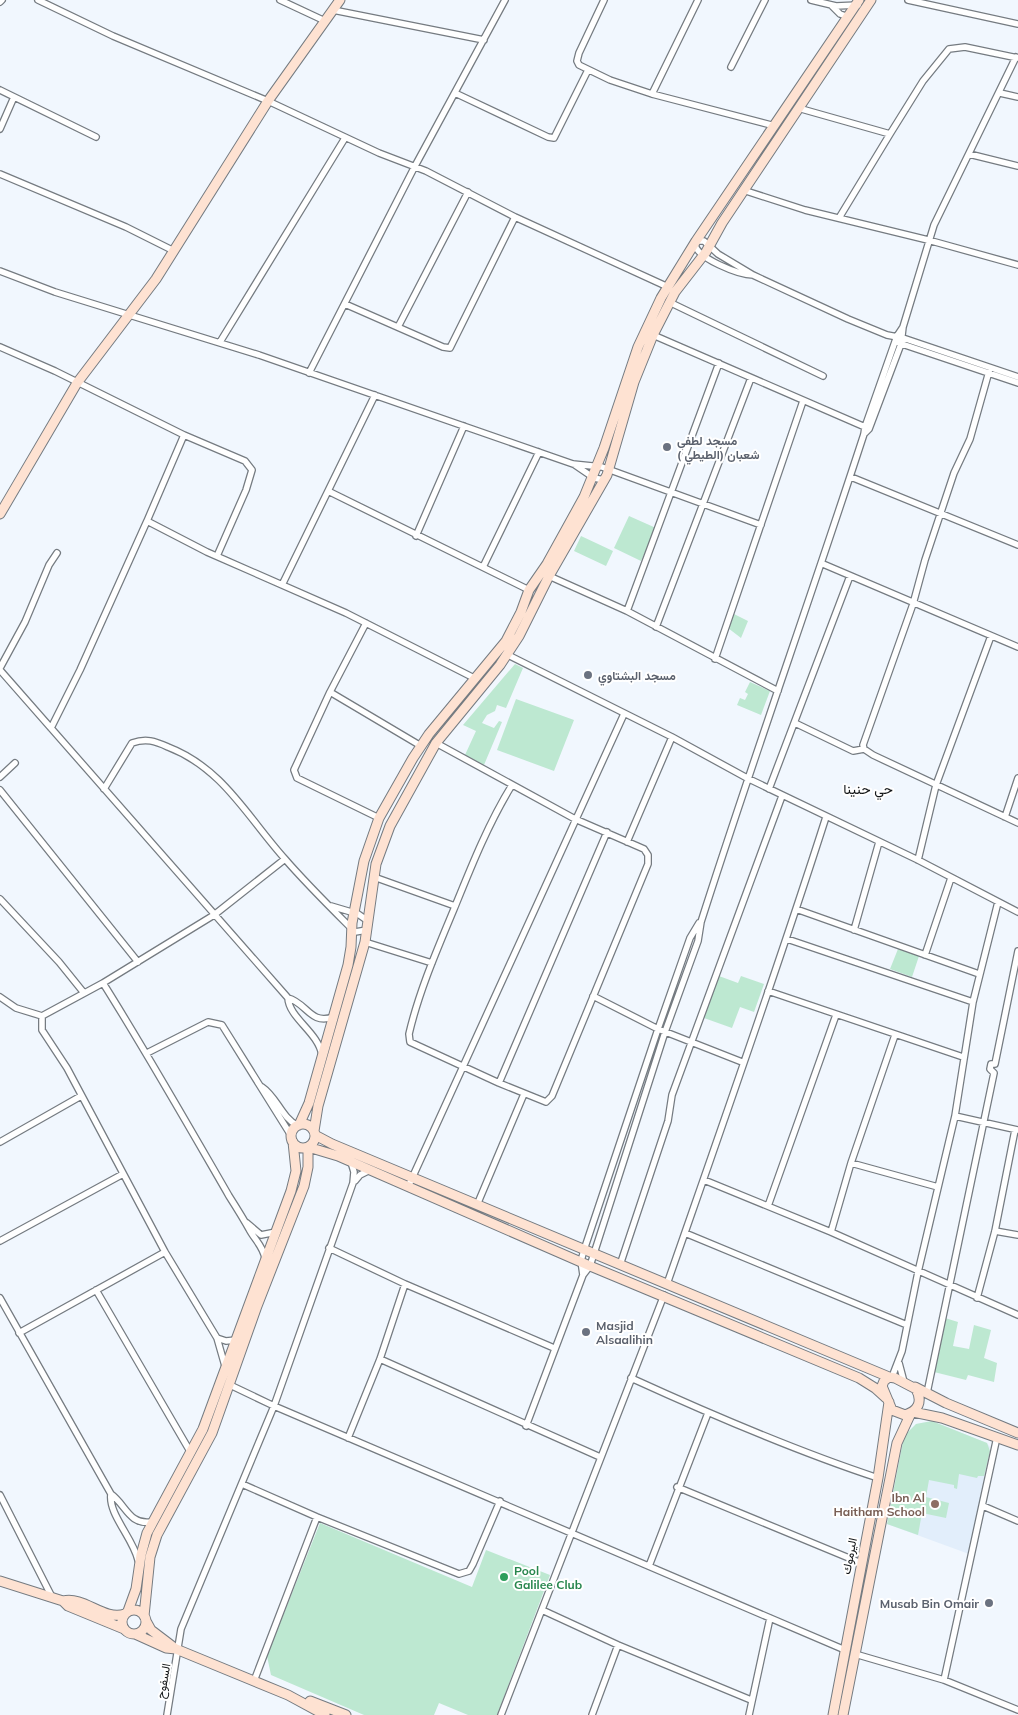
<svg xmlns="http://www.w3.org/2000/svg" width="1018" height="1715" font-family="Mulish,Vazirmatn,sans-serif">
<style>
.built{fill:#e2eefb}
.green{fill:#bde8d1}
.lines{fill:none;stroke-linecap:round;stroke-linejoin:round}
.street-casing{stroke:#757b81;stroke-width:8}
.secondary-casing{stroke:#757b81;stroke-width:11}
.street{stroke:#fff;stroke-width:5.5}
.secondary{stroke:#fee2d2;stroke-width:9}
.worship-dot{fill:#6b7280;stroke:#fff;stroke-width:2}
.education-dot{fill:#8d6e63;stroke:#fff;stroke-width:2}
.leisure-dot{fill:#2e9e5b;stroke:#fff;stroke-width:2}
.labels{text-anchor:middle;dominant-baseline:central;stroke-width:4;stroke-linejoin:round;paint-order:stroke}
.worship-label{font-size:12px;font-weight:bold;fill:#5b616d;stroke:#fff;text-anchor:start}
.education-label{font-size:12px;font-weight:bold;fill:#785e54;stroke:#fff;text-anchor:end}
.street-label{font-size:12px;fill:#131618;stroke:#fff}
.leisure-label{font-size:12px;font-weight:bold;fill:#27864d;stroke:#fff;text-anchor:start}
.neighbourhood-label{font-size:14px;fill:#131618;stroke:#fff}
</style>
<rect width="100%" height="100%" fill="#f1f7fe"/>
<path class="built" d="M932,1421L987,1443L990,1447L969,1554L887,1524L904,1436L916,1424Z"/>
<path class="green" d="M629,516L656,528L641,561L614,548Z
M581,536L613,551L606,566L574,551Z
M734,614L748,621L741,638L728,628Z
M515,664L523,668L506,708L497,705L495,711L487,715L482,723L494,728L499,721L502,722L484,765L465,755L476,731L463,725Z
M750,682L770,691L761,715L737,705L740,698L745,700L748,694L745,692Z
M516,699L574,720L554,771L497,750Z
M898,949L919,956L912,977L890,969Z
M719,976L738,983L741,976L764,984L754,1012L740,1007L732,1028L704,1018Z
M945,1318L958,1322L953,1346L969,1349L974,1325L991,1330L984,1358L997,1363L994,1382L968,1375L966,1380L934,1372Z
M932,1421L987,1443L990,1451L984,1476H978L977,1478L959,1474L957,1489L954,1488V1485L929,1480L926,1497L949,1503L946,1518L922,1513L918,1535L887,1524L904,1436L916,1424Z
M320,1523L472,1587L486,1550L550,1575L497,1715H468L439,1703L434,1715H364L271,1675L267,1656Z"/>
<g class="lines">
<g class="street-casing">
<path id="street" d="M38,0L113,36L268,101L379,153L426,171L515,217L668,287
M280,0L325,21
M604,0L579,53L577,61L579,65L610,80L652,94L775,126
M811,0L836,6L858,5
M908,0L1018,24
M0,2L2,0
M831,5L840,14L849,17
M333,10L484,40
M731,67L765,0
M0,90L96,137
M455,93L548,137L554,138L588,70
M1000,93L1018,97
M652,94L698,0
M798,108L890,134L923,81L949,49L965,47L1018,58
M0,129L14,97
M969,154L1018,166
M0,174L126,227L174,251
M743,190L805,210L928,240L1018,265
M839,218L890,134
M696,241H704L718,254L753,275L848,319L887,335L903,338L1018,377
M695,244C696,258 739,275 753,275
M0,271L55,292L259,355L573,464L602,467L761,525
M669,302L823,376
M345,304L443,347L450,348L515,217
M398,327L468,192
M653,335L865,427
M220,342L345,138
M899,343L1018,383
M0,347L55,371L184,435L147,521L207,552L346,613L476,679
M990,368L970,439L954,473L925,560L913,604L863,745L864,749L873,755L1018,823
M309,373L415,166L505,0
M864,434L869,429L901,344L903,327L934,225L1016,57
M184,435L245,461L252,470L246,490L217,556
M575,465L594,478L604,480
M851,477L1018,545
M328,491L529,590
M416,536L464,426
M823,564L1018,647
M483,567L539,452
M549,576L627,611L778,691
M282,585L375,395
M627,611L719,363
M366,623L330,692L294,770L297,778L379,818
M656,627L751,378
M508,655L672,737L747,778L918,860L1018,912
M715,659L803,401
M0,668L25,622L49,565L57,553
M0,670L288,998C307,1003 310,1025 333,1017
M330,692L421,746
M795,723L853,751L864,749
M51,728L80,670L147,521
M436,743L575,819L644,849L648,855V864L552,1096L546,1102L499,1083L410,1042L409,1034C419,991 437,950 454,909C471,867 488,824 512,785
M0,777L15,763
M104,789L132,743C146,738 155,741 168,747C223,768 248,818 285,859C304,881 325,902 346,923L355,932L367,930
M769,789L850,576
M0,790L138,962
M1005,817L1018,778
M627,842L672,737
M918,860L936,785L991,636
M374,877L455,906
M0,899L59,962L84,993
M331,906L358,914L368,921
M796,909L979,974
M854,930L879,842
M787,939L973,1002
M365,942L432,963
M925,955L951,878
M103,983C147,1053 188,1125 229,1196C236,1207 243,1218 249,1229C254,1239 263,1246 265,1258
M768,991L963,1057
M593,996L658,1029L742,1062
M0,997L16,1008L42,1016L103,983L214,915L285,859
M288,998C289,1018 318,1032 322,1055
M42,1016V1030L67,1068L165,1252L217,1338L225,1366
M147,1053L208,1022L222,1025L292,1137
M499,1083L607,832
M262,1087C277,1097 281,1117 298,1126
M955,1116L1018,1130
M0,1142L81,1096
M851,1163L938,1187
M704,1180L831,1232L1018,1315
M355,1181L360,1175L370,1170
M408,1187L624,714
M477,1205L524,1094
M768,1206L836,1015
M247,1223L261,1235L276,1232
M995,1231L1018,1235
M831,1232L851,1163L895,1035
M685,1233L907,1325
M0,1241L123,1174
M329,1248L405,1284L554,1348
M620,1265L668,1121L672,1095L782,796
M583,1275L581,1261L584,1250L658,1029L690,938L699,923
M667,1284C721,1129 776,974 826,817
M96,1290L191,1453
M0,1298L111,1494C126,1505 129,1525 151,1522
M977,1298L995,1231L1015,1130
M19,1333L165,1252
M217,1338L226,1341L236,1340
M380,1359L600,1457
M899,1363L904,1382
M892,1377L902,1351L918,1272L955,1116L973,1002L998,902
M631,1378C712,1415 793,1450 878,1478
M230,1385L274,1406L845,1650
M927,1393L994,1073L990,1069L991,1064H995L1018,951
M526,1426L583,1275L590,1266L665,1032L698,941L701,922C753,759 811,597 864,434L865,427L897,336L903,327
M348,1438L380,1359L405,1284
M242,1484L317,1517L459,1574L469,1571L473,1564L500,1501
M677,1487L861,1563
M111,1494C108,1514 133,1538 138,1560
M0,1495L52,1597
M983,1506L1018,1521
M649,1566L708,1413
M542,1610L618,1645L751,1700
M855,1654L944,1680L1018,1710
M944,1680L997,1437
M254,1681L317,1517
M167,1715L181,1629L274,1406L353,1183L354,1172L351,1162
M501,1715L664,1295
M592,1715L618,1645
M749,1715L770,1618"/>
</g>
<g class="secondary-casing">
<path id="secondary" d="M0,514L77,383L156,279L268,101L340,0
M291 1136a12 12 0 1 1 24 0a12 12 0 1 1-24 0Z
M299,1125L309,1103L348,965L351,947L352,923L364,861L379,818L413,758L429,734L506,641L521,612L529,590L547,564L584,497L604,448L638,347L661,298L696,241L859,0
M314,1131L318,1106L365,942L376,864L390,826L436,743L500,665L519,636L549,576L607,475L634,382L653,335L675,292L706,252L722,223L871,0
M315,1135L332,1144L889,1377
M308,1147L338,1156L590,1266L859,1378L875,1388L886,1398
M889,1377L895,1378L916,1389C923,1402 918,1411 905,1415L892,1410L882,1386L884,1381Z
M915,1387L946,1403L1018,1433
M913,1412L942,1418L1018,1445
M0,1581L63,1601C85,1596 103,1621 125,1614
M63,1601L68,1606L124,1629
M122 1622a12 12 0 1 1 24 0a12 12 0 1 1-24 0Z
M128,1611L136,1589L141,1555L147,1533L203,1429L291,1191L296,1171L293,1142
M144,1616L150,1557L157,1535L212,1433L257,1306L304,1186L308,1167V1147
M146,1621L151,1630L176,1649
M135,1634L166,1648L176,1649L288,1695L325,1715
M310,1701L346,1715
M833,1715L878,1478L889,1402
M843,1715L897,1443L911,1413"/>
</g>
<use href="#street" class="street"/>
<use href="#secondary" class="secondary"/>
</g>
<g class="worship-dot">
<circle cx="667" cy="447" r="5"/>
<circle cx="588" cy="675" r="5"/>
<circle cx="586" cy="1332" r="5"/>
<circle cx="989" cy="1603" r="5"/>
</g>
<circle class="education-dot" cx="935" cy="1504" r="5"/>
<circle class="leisure-dot" cx="504" cy="1577" r="5"/>
<g class="labels">
<g class="worship-label">
<text x="677" y="440">مسجد لطفي<tspan x="677" dy="14">شعبان (الطيطي )</tspan></text>
<text x="598" y="675">مسجد البشتاوي</text>
<text x="596" y="1325">Masjid<tspan x="596" dy="14">Alsaalihin</tspan></text>
<text x="979" y="1603" text-anchor="end">Musab Bin Omair</text>
</g>
<g class="education-label">
<text x="925" y="1497">Ibn Al<tspan x="925" dy="14">Haitham School</tspan></text>
</g>
<g class="street-label">
<text transform="translate(849 1556) rotate(-79)">اليرموك</text>
<text transform="translate(163 1681) rotate(-80)">السفوح</text>
</g>
<g class="leisure-label">
<text x="514" y="1570">Pool<tspan x="514" dy="14">Galilee Club</tspan></text>
</g>
<g class="neighbourhood-label">
<text x="868" y="789">حي حنينا</text>
</g>
</g>
</svg>
